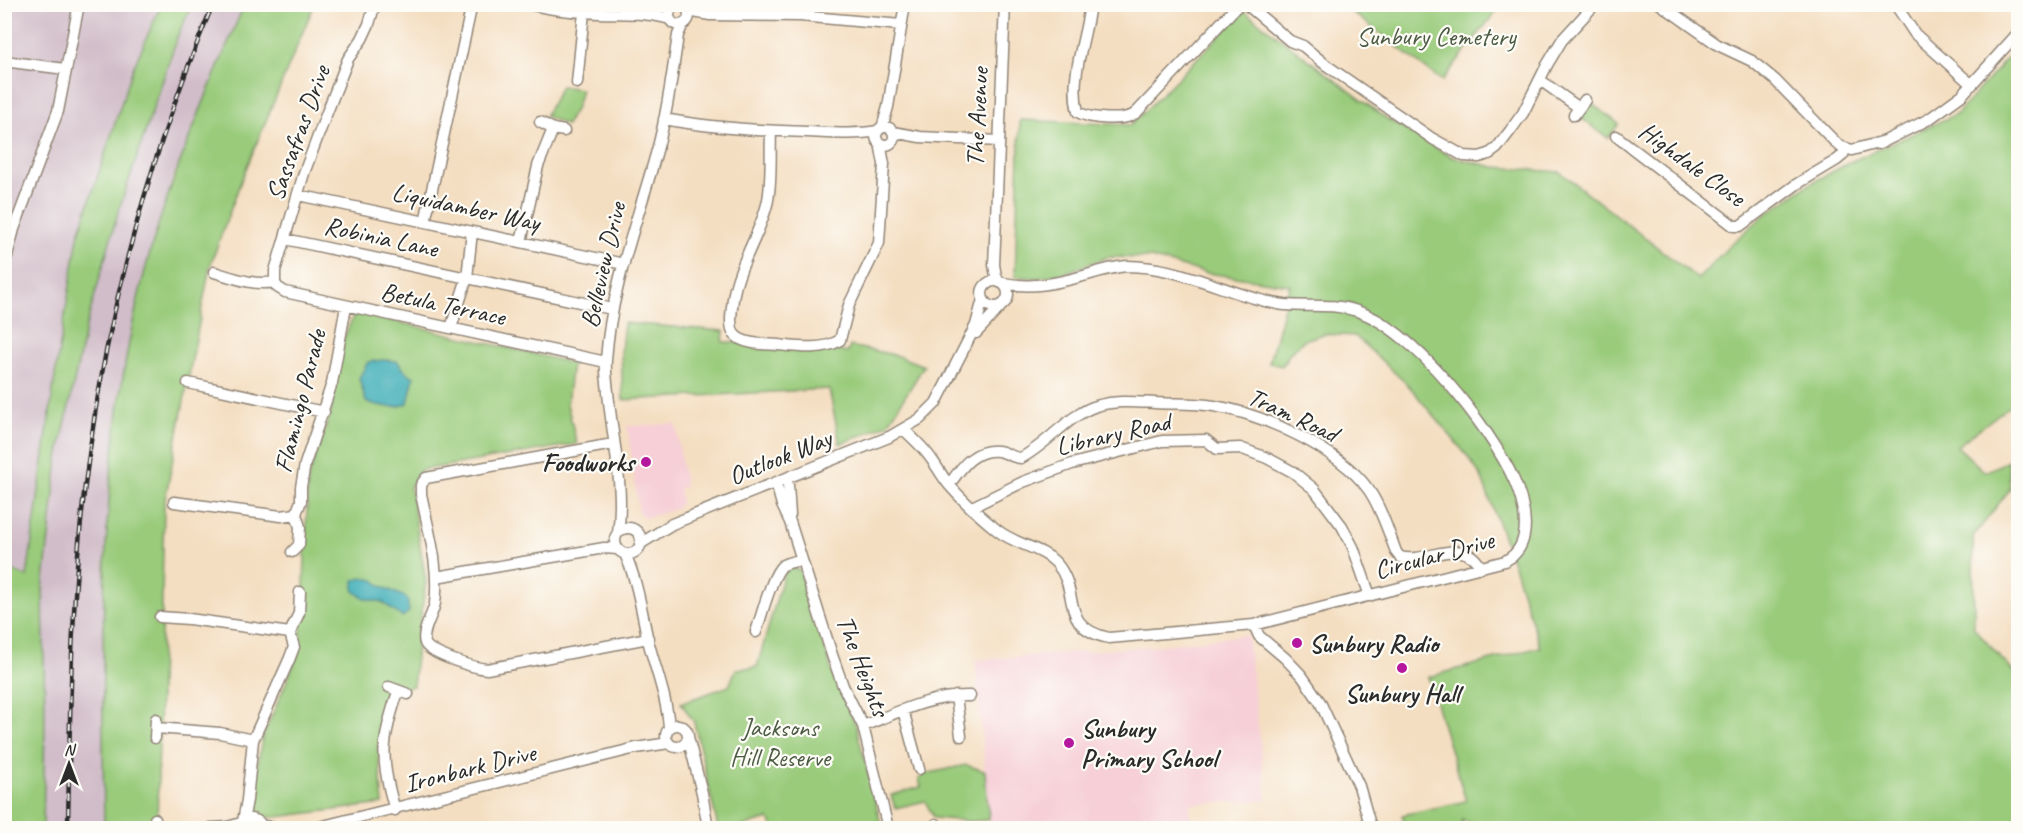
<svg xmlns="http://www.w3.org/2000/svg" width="2023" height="833" font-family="Caveat,sans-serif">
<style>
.built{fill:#f6cfd7}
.industrial{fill:#d1bdc9}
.green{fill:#99cb7a;stroke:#627b52;stroke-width:1.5}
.water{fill:#3bacb6;stroke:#336c70;stroke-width:1.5}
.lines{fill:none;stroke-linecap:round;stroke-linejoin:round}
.minor-casing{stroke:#908476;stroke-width:13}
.minor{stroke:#fff;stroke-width:10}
.rail-casing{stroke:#2b2b2b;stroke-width:4.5}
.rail{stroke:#fdfcf7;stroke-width:2;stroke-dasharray:7;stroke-linecap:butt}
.poi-dot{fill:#b5179e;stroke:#fdfcf7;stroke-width:2}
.labels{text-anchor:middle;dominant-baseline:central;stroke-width:4.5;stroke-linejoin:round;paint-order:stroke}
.park-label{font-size:26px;fill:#4c5b43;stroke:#fdfcf7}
.street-label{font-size:26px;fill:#2b2b2b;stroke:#fdfcf7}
.poi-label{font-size:26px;font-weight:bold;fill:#2b2b2b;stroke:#fdfcf7;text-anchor:start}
</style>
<rect width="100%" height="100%" fill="#fdfcf7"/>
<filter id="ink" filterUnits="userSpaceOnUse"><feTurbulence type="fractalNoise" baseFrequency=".0167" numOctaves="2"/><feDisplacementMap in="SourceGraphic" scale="12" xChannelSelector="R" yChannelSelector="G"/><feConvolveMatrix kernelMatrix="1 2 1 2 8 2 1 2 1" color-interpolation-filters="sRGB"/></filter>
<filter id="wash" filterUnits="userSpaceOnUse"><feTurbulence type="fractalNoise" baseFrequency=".008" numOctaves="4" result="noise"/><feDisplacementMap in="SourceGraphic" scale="24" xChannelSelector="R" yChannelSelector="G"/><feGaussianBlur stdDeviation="1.35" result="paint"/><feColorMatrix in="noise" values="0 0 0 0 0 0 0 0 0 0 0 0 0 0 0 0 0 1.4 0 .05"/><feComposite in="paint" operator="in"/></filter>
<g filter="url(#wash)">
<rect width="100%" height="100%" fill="#f4dec1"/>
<path class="built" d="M627,424L628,426L676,424L685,487L679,488L681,503L675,509L646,518L639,514Z
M1247,635L1267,800L1190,804V828H990L975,660L1155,646Z"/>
<path class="industrial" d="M5,5H161L132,71L56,369L27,577L5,567Z
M192,5H244L172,180L138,298L119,396L105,550L102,667L104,828H43L45,723L43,589L58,458L85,330L117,216L178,35Z"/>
<path class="green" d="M161,5H192L178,35L117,216L85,330L58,458L43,589L45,723L43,828H5V567L27,577L56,369L78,237L132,71Z
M244,5H314L241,181L210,266L164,505L157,828H104C102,651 98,473 138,299C161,197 204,101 244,5Z
M1343,5H1501L1442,81Z
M1244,11L1387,119L1452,157L1494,167L1560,172L1698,279L1731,244L1762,217L1806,186L1850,162L1957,114L2018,46L2017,410L2008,407L1957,446L1985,472L2008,461L2010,489L1973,537L1974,628L2018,677V828H1483L1462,820V828H1406L1402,815L1466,801L1428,677L1540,647L1514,566L1481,476L1469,458L1409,386L1355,336L1324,334L1304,340L1290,353L1282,366L1269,363L1290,285L1207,273L1150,258L1108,257L1064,273L1040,278L1015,277L1020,120L1131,125Z
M561,86L581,89L576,108L566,125L545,116Z
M1592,104L1619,124L1608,138L1581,118Z
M355,312L572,363L567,404L577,444L421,470L410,487L426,581L418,636L413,686L388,693L378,747L383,804L276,817H260L251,804L262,739L299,652L303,610L308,479L331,412L342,343Z
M624,323L724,331L723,342L848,352L850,346L895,355L924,366L888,424L840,444L829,389L623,400L621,350Z
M792,568L800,570L833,674L856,726L882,828H773L769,819L737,828H718L694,722L681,703L729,686L736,669L757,667L784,573Z
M966,765L985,771L989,820L968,821L934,818L925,801L895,808L891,795L921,787L919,779L925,774Z"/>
<path class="water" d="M383,360L397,361L406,372L414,377L408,403C394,410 381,406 366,402L359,378L368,362Z
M363,578L374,580L381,586L407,598L409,612L402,617L382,602L366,599L354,591V580Z"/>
</g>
<g filter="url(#ink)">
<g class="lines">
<g class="minor-casing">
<path id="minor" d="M529,4C551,10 576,12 599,13C623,14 647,12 670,19
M1090,4C1086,39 1069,77 1078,112C1089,119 1125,122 1136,113L1239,4
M1246,4L1290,41L1303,46L1326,65L1433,139L1464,156L1479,157L1489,154L1497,148L1510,131L1523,113L1547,65L1562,40L1595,4
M1660,4L1718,45L1752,61L1775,80L1839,146L1852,150L1885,141
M1895,4L1915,34L1972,85
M669 15a10 10 0 1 1 20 0a10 10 0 1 1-20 0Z
M688,11L710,15L800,16L901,25
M4,61L65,69
M1540,80L1578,107
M577,83L584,12
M1574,115L1585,100
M664,119C712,128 759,131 808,132C831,133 855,135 878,131
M540,122L553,129L564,131
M876 136a9 9 0 1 1 18 0a9 9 0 1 1-18 0Z
M882,128L888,107L905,4
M771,131C770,152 772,179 768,200C761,234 738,264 733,299C732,309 728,327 735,335C744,345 765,344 778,345C798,347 823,351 840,340L849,305L879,243L884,164L880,143
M893,132L920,137L999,141
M1616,136L1734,226H1740L1744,223L1797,184L1837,160L1843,155L1845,149
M1879,144L1929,119L1962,95L2018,33
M298,195L624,264
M425,222L472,4
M285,239L612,309
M521,242L538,166L553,129
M4,267L14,229L58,111L79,4
M214,272C234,278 254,286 275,282
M982 294a13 13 0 1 1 26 0a13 13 0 1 1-26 0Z
M275,282L277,287L285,292L606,362
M275,282V271L304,173L326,115L348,59L362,39L369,24L375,4
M999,282L996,276L994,265L1005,4
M451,328L467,278L472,232
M976,333L1002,305
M188,383L324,412
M903,429C914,439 924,448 932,460C938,468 943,478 950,486C964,502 981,517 997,530C1015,545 1042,547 1057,564C1081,592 1058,627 1109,638L1254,625L1505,561C1535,546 1525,505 1514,480C1490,427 1413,329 1357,311C1333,303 1309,307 1285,305C1274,304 1264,301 1254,298C1212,286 1172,266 1127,266C1113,267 1100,271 1087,275C1058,283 1033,289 1003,283
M613,444L426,478L421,485V494C428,529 440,567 435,603C433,615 421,631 425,643C428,654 475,668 487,669L648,638
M786,478L788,485L790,515
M776,483L782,505L790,522L832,655L843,686L863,726L888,828
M949,485C961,468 974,448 998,451C1007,452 1012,458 1021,458C1048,444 1067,416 1096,406C1116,400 1134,402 1155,403C1174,404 1195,403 1214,406C1263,414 1339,449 1368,489C1380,505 1389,533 1396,552L1400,557C1427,565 1463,533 1481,568
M174,502L281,516L296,514
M972,507L1023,482L1072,464L1162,441L1206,440L1217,449L1240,448L1267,458L1293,472L1314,489L1342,526L1353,547L1370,596
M615 541a13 13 0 1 1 26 0a13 13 0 1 1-26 0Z
M618,533C625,487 612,438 608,392C607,381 605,370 606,360C611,285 640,215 659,143C668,108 673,70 678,35L683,24
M640,544L672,524L889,437L920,419L936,403L976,325L983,299
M292,552L299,545L300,527L296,514L301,501V487L305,464L332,383L346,306
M625,554C637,580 641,608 647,636C654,666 667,696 669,728
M436,577L587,551L604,548L617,549
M160,617L189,619L290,633
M1254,625L1259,636L1285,658L1302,676L1320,702L1359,786L1371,828
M756,632C761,618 772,573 783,565C789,562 796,561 802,560
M290,633L299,613L300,592
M389,687L408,694
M956,696L961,736
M903,710L919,769
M666 736a11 11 0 1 1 22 0a11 11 0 1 1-22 0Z
M863,726C898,712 932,695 970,696
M157,728L220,733L253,740
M688,737L702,793L708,828
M155,738L156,719
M395,810C380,760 381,741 398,692
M155,819V828
M243,821L247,800L253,740L289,660L294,647L290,633
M936,824V828
M261,825L274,828
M211,828L228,827L241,823
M239,828C241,818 251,817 259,822L262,828
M315,828L636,748L669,743"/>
</g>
<use href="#minor" class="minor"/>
<g class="rail-casing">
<path id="rail" d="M68,828C70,706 71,584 88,462C108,306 152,150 213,4"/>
</g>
<use href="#rail" class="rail"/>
</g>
</g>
<g class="poi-dot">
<circle cx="646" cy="462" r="6"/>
<circle cx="1297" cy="643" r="6"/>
<circle cx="1402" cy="668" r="6"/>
<circle cx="1069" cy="743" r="6"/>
</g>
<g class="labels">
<g class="park-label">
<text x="1436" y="36">Sunbury Cemetery</text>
<text x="780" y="727">Jacksons<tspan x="780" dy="30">Hill Reserve</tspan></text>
</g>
<g class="street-label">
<text transform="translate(977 117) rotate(-87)">The Avenue</text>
<text transform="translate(298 133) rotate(-70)">Sassafras Drive</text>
<text transform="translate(1692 164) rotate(36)">Highdale Close</text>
<text transform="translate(466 207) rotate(12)">Liquidamber Way</text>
<text transform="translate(381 237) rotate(12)">Robinia Lane</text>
<text transform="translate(603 265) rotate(-77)">Belleview Drive</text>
<text transform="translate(443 304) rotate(12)">Betula Terrace</text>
<text transform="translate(300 401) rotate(-76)">Flamingo Parade</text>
<text transform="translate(1293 415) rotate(25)">Tram Road</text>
<text transform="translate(1113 434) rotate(-13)">Library Road</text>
<text transform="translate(780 457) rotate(-22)">Outlook Way</text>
<text transform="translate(1434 555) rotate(-15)">Circular Drive</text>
<text transform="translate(863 666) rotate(69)">The Heights</text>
<text transform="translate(470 768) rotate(-14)">Ironbark Drive</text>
</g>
<g class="poi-label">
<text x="634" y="462" text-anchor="end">Foodworks</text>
<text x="1309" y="643">Sunbury Radio</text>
<text x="1402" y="693" text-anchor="middle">Sunbury Hall</text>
<text x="1081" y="728">Sunbury<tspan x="1081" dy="30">Primary School</tspan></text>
</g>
</g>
<rect width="2023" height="833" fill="none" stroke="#fdfcf7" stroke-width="24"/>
<g transform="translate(69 764)" stroke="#fdfcf7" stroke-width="4.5" paint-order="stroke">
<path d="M0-4.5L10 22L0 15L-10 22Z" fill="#2b2b2b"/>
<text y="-9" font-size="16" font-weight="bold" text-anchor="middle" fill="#2b2b2b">N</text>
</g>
</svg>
